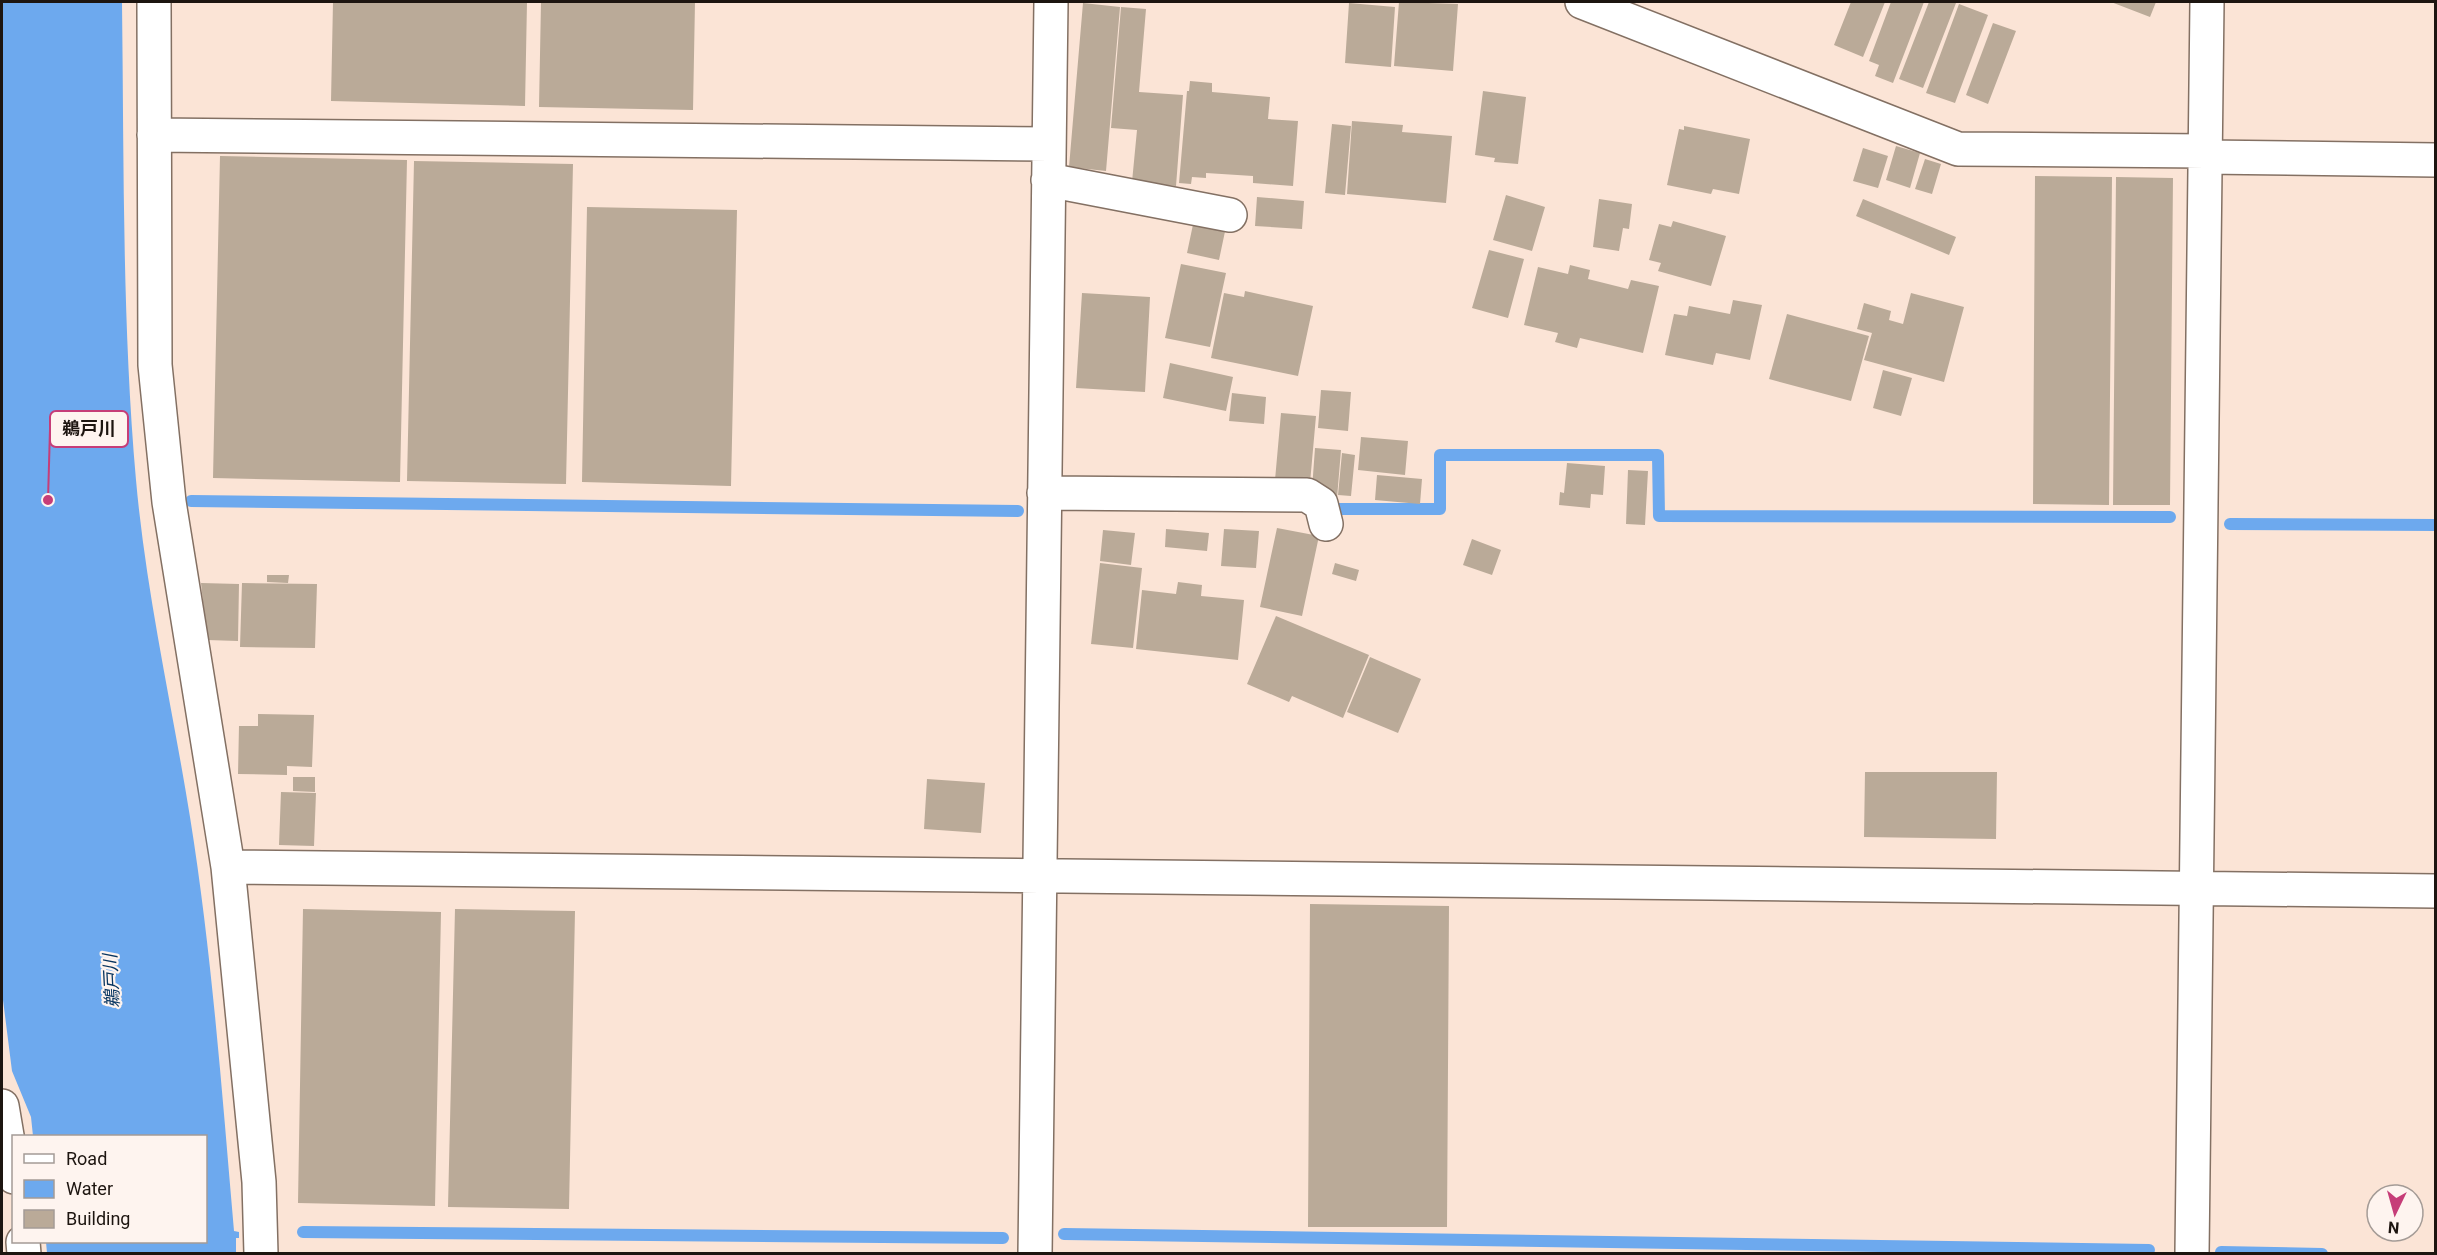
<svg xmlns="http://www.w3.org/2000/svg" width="2437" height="1255" font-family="Roboto,'Noto Sans JP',sans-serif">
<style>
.water{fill:#6da9ee}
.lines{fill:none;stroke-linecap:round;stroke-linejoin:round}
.stream{stroke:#6da9ee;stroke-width:12}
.building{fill:#baaa98}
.minor-casing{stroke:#837063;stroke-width:36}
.minor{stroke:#fff;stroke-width:33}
.labels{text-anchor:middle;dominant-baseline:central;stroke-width:4.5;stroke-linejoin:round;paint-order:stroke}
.water-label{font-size:18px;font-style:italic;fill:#083560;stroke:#fef4ef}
.leader{fill:none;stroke:#c63d78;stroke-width:2}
.callout-dot{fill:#c63d78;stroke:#fef4ef;stroke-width:2}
.callout{fill:#fef4ef;stroke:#c63d78;stroke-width:2}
.callout-label{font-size:18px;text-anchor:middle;font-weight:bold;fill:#1d1510}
</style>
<rect width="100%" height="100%" fill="#fbe4d6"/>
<path class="water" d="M2,2H122C124,161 122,321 136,480C146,593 172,705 190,817C212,954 222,1093 234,1231L239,1232V1238H236V1253H47L46,1242H206V1136H33L31,1117L12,1071L2,992Z"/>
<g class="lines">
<path class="stream" d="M191,501L1018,511
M1338,509H1440V455H1658L1659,516L2170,517
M2230,524L2436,525
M303,1232L1003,1238
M1064,1234L2149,1250
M2221,1252L2322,1254"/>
</g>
<path class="building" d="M333,2H527L525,106L331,101Z
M541,2H695L693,110L539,107Z
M1399,2L1458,4L1453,71L1394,66Z
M1851,2H1885L1863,57L1834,45Z
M1891,2H1924L1893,83L1875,76L1879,65L1869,61Z
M1929,2L1956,3L1923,88L1899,79Z
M2111,2H2156L2150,17Z
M1083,3L1120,7L1106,171L1069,167Z
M1349,3L1395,7L1391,67L1345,63Z
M1959,4L1988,15L1955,103L1926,93Z
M1121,7L1146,9L1139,92L1183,95L1176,186L1132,182L1137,130L1111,128Z
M1993,23L2016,31L1988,104L1966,95Z
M1190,81L1212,83V92L1270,97L1268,119L1298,121L1293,186L1253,183V176L1206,173V178L1192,177L1191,184L1179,183L1187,91H1189Z
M1483,91L1526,97L1518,164L1494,162L1495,158L1475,155Z
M1352,121L1403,125L1402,132L1452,136L1446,203L1347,194Z
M1332,124L1351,126L1345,195L1325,193Z
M1684,126L1750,139L1739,194L1713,189L1711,194L1667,185L1679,129L1684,130Z
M1896,146L1920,153L1910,188L1886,180Z
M1863,148L1888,156L1878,188L1853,181Z
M220,156L407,160L400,482L213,478Z
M1925,159L1941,164L1932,194L1915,189Z
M414,161L573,164L566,484L407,481Z
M2035,176L2112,177L2109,505L2033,504Z
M2116,177L2173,178L2170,505H2113Z
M1506,195L1545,207L1532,251L1493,240Z
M1257,197L1304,201L1302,229L1255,226Z
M1599,199L1632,204L1629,229L1623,228L1619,251L1593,247Z
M1863,199L1956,237L1949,255L1856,216Z
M587,207L737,210L731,486L582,482Z
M1195,215L1227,222L1219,260L1187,253Z
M1673,221L1726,236L1711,286L1658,271L1661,263L1649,260L1659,224L1671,227Z
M1489,250L1524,259L1508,318L1472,308Z
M1181,264L1226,273L1210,347L1165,338Z
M1570,265L1590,270L1588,279L1628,289L1631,280L1659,286L1643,353L1580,338L1577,348L1555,342L1558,333L1524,325L1538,267L1568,274Z
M1245,291L1313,306L1298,376L1211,358L1224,293L1244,297Z
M1082,293L1150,297L1145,392L1076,388Z
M1911,293L1964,307L1944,382L1864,360L1872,333L1857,329L1864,303L1891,311L1889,320L1903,324Z
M1733,300L1762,305L1750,360L1716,353L1713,365L1665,355L1674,314L1687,316L1689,306L1730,314Z
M1787,314L1869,336L1851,401L1769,379Z
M1170,363L1233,377L1226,411L1163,398Z
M1883,370L1912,378L1901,416L1873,408Z
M1321,390L1351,392L1348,431L1318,428Z
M1232,393L1266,397L1264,424L1229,421Z
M1281,413L1316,416L1310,483L1275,480Z
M1361,437L1408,441L1405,475L1358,470Z
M1315,448L1341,450L1337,498L1321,496L1312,489Z
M1342,453L1355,455L1351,496L1338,495Z
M1567,463L1605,466L1603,495L1591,494L1590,508L1559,505L1560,492L1564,493Z
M1628,470L1648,471L1645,525L1626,524Z
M1377,475L1422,479L1420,504L1375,500Z
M1277,528L1319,536L1302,616L1260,607Z
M1166,529L1209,533L1207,551L1165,547Z
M1224,529L1259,531L1256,568L1221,566Z
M1103,530L1135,533L1131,565L1100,561Z
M1472,539L1501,550L1492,575L1463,565Z
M1100,563L1142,568L1133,648L1091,644Z
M1335,563L1359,570L1356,581L1332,574Z
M267,575H289L288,583L267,582Z
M1178,582L1202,585L1201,596L1244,600L1238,660L1136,649L1142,590L1176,594Z
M201,583L239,584L238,641L207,640Z
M242,583L317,584L315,648L240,647Z
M1276,616L1369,655L1343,718L1292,696L1289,702L1247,684Z
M1370,657L1421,679L1398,733L1347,712Z
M258,714L314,715L312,767L287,766V775L238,774L239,726H258Z
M1865,772H1997L1996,839L1864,837Z
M293,777H315V792L293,791Z
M927,779L985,783L981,833L924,829Z
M281,792L316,793L314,846L279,845Z
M1310,904L1449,906L1447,1227H1308Z
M303,909L441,912L435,1206L298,1203Z
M455,909L575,911L569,1209L448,1207Z"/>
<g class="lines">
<g class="minor-casing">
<path id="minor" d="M154,2L155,365L169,502L228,867L259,1182L261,1254
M1582,2L1958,149L2205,151
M154,135L1049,144
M2205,157L2436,160
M1048,180L1230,215
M1044,493L1307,495L1321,504L1326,524
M228,867L2436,891
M2,1106L14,1177
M23,1242L24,1254
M1035,1254L1051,2
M2192,1254L2207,2"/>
</g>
<use href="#minor" class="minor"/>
</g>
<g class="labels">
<g class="water-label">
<text transform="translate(111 981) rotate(-93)">鵜戸川</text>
</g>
</g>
<path class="leader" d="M48 500L50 429"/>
<circle class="callout-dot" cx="48" cy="500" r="6"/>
<rect class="callout" x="50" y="411" width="78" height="36" rx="6"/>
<g class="callout-label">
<text x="89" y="435">鵜戸川</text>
</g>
<rect width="2437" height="1255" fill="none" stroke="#1d1510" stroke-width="6"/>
<rect x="12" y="1135" width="195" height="108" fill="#fef4ef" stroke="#a49b96" stroke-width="1.5"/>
<rect x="24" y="1154" width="30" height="9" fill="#ffffff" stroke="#a49b96" stroke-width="1.5"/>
<text x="66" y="1165" font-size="18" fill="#1d1510">Road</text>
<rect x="24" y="1180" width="30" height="18" fill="#6da9ee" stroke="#a49b96" stroke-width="1.5"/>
<text x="66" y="1195" font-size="18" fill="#1d1510">Water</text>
<rect x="24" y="1210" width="30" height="18" fill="#baaa98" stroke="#a49b96" stroke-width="1.5"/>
<text x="66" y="1225" font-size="18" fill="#1d1510">Building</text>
<g transform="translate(2395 1213) rotate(185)"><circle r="28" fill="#fef4ef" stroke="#a49b96" stroke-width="1.5"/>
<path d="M0-4.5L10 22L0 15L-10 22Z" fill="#c63d78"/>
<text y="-9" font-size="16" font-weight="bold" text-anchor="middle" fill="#1d1510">N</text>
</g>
</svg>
